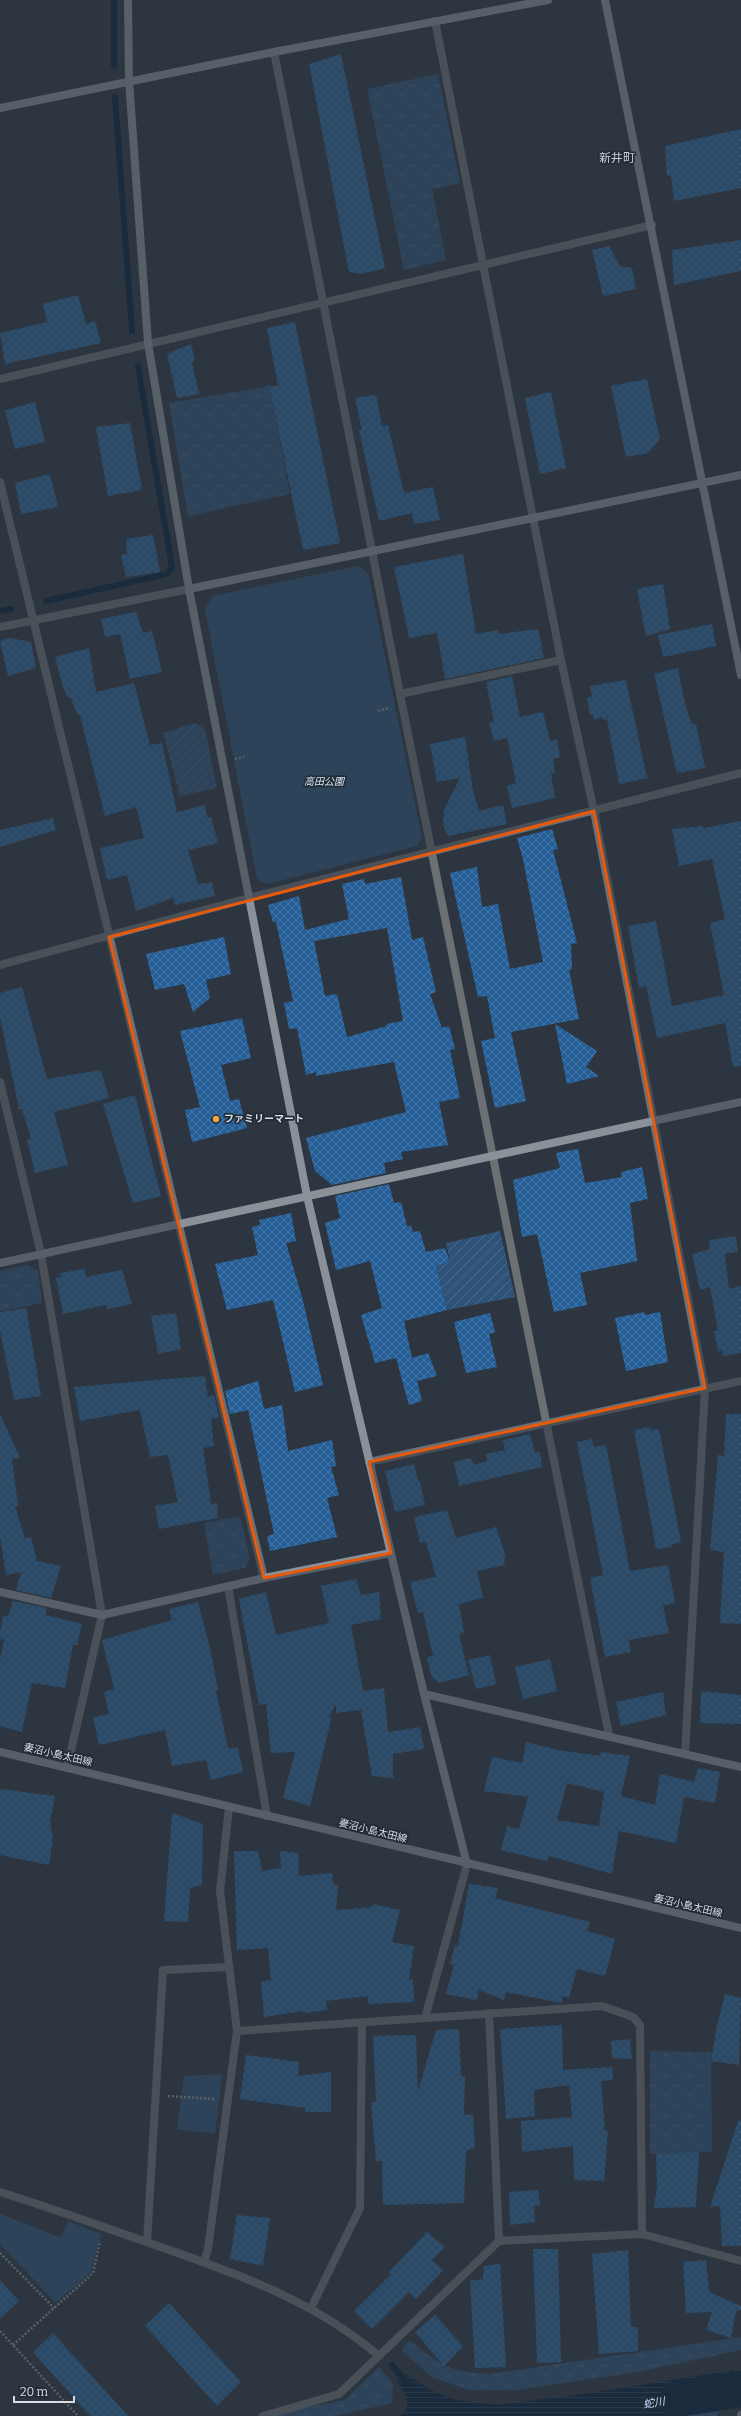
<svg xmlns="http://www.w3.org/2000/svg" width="741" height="2416" font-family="Bitter,'Noto Sans JP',serif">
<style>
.grass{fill:url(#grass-tufts)}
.park{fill:#2e5278}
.garden{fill:url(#garden-furrows)}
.water{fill:url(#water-rules)}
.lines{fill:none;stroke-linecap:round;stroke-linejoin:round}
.stream{stroke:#011d39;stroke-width:6}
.river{stroke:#011d39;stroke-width:36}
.building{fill:url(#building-cross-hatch);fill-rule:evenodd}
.path{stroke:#8b929a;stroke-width:2.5;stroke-dasharray:2 2;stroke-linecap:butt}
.street{stroke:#6c7075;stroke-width:8}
.secondary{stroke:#8a9199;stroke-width:8}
.marked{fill:none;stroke:#e8590c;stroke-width:3;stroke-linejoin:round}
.poi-dot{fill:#f0a63f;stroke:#232c36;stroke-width:1.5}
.labels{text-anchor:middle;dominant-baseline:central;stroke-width:3.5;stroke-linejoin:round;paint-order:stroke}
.park-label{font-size:10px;font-style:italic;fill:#d5e4f4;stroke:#232c36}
.poi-label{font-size:10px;font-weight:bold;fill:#d8dee4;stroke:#232c36;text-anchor:start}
.street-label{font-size:10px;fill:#d8dee4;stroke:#232c36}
.water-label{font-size:11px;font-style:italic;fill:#bddafb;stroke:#232c36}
.quarter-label{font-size:12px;fill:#c1cdd9;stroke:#232c36}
</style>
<defs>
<pattern id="grass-tufts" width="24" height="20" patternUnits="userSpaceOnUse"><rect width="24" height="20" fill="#2e5278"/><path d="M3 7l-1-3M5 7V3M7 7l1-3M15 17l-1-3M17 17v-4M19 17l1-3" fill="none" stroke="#4c6a8b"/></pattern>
<pattern id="garden-furrows" width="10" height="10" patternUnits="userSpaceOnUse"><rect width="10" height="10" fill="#2e5278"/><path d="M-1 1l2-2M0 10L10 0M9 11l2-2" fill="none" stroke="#4c6a8b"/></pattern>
<pattern id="water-rules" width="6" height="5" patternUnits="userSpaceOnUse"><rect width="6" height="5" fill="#011d39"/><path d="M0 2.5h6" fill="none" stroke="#253d56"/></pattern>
<pattern id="building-cross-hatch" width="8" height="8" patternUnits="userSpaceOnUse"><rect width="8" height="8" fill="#265f97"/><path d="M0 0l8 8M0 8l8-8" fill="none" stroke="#4576a5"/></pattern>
</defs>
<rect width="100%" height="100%" fill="#2d3640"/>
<path class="grass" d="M438,74L460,183L432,189L446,260L404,270L367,89Z
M269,386L290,494L188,516L169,403Z
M27,1265L38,1271L42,1303L0,1311V1271Z
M240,1516L250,1559L245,1568L213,1575L204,1523Z
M650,2051L711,2052L712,2152L650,2154Z
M741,2337V2350L637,2372L517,2390H470L433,2378L403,2352V2347L409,2340C441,2365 448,2372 490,2374Z
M379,2367L393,2384L392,2403L336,2416H278L299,2409L345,2400Z
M719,2410L717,2416H679Z"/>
<path class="park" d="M358,566L368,573L422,838L417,846L267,884L257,879L205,610L212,596Z
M222,2074L215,2134L177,2129L184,2076Z
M0,2214L61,2238L68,2221L101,2234L90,2273L56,2303L0,2244Z"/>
<path class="garden" d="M195,723L205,729L217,788L180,796L163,733Z
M500,1231L515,1297L447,1310L436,1266L450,1262L446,1243Z"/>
<path class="water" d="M734,2370L719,2410L679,2416H399C414,2407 406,2393 397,2382L407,2374L431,2390L452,2399L497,2405L591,2393Z"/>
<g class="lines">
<path class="stream" d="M114,0V66
M115,97L132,331
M46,601L167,574L172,567L138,366
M0,611L11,609
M392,2365L408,2384"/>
<path class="river" d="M678,2399L741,2389"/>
</g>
<path class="building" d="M341,54L385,268L361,274L349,272L309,64Z
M741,129V188L674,201L671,175L667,176L665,146Z
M741,240V271L674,285L672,250Z
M609,246L620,266L632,268L636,289L603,296L592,250Z
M78,295L86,324L95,321L101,343L5,364L0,333L47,322L43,304Z
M295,322L340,543L303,550L269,386H278L267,328Z
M191,344L195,361L192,362L199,394L177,398L167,354Z
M647,379L660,439L648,453L626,457L611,386Z
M551,392L566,468L540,474L525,398Z
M376,395L382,426L388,425L404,493L433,487L440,520L414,524L412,513L379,521L359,430H362L355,398Z
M35,402L45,442L15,449L5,410Z
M130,423L142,490L108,496L96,427Z
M50,474L58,507L21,514L15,483Z
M153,535L160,572L126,577L121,555L127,554L126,539Z
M463,554L476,634L498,630L499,634L538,629L544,658L445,679L437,633L409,638L394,567Z
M663,584L670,629L646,636L637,589Z
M136,612L143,633L152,631L162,672L130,679L120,634L105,637L101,619Z
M712,624L716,646L663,657L658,635Z
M10,638L31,642L36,668L8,676L0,641Z
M89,648L96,692L134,683L150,745L162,743L177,812L205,805L207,817H211L218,843L188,850L198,884L212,882L215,896L175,905L173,898L136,911L127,875L107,880L100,848L144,838L136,807L105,816L80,715H78L70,697H67L62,684L55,657Z
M678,668L685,704L692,725L696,724L705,768L677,773L654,674Z
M512,676L520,717L543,712L550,741L557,739L560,757L553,759L555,773L551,774L555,798L512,808L507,786L516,783L507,738L494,741L489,723L494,722L486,682Z
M626,680L647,778L619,784L607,719L603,720L602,717L594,720L593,714L590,715L587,698L592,696L590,686Z
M465,737L473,791L479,811L503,805L507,824L448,836L443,825L444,810L460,778L437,782L430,744Z
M53,818L56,830L0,847V830Z
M741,821V1066L733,1067L725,1023L657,1038L646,986L639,988L628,926L656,921L672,1006L724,995L710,923L725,919L712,859L679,866L672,829L703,826L704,828Z
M552,829L558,849L553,850L577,943L571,944L572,969L569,970L579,1019L511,1032L526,1101L495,1108L481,1041L495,1038L487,996L478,997L450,873L477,867L482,907L498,904L510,969L543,962L523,859L517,838Z
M401,877L412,940L423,937L436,992L430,994L442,1028L449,1026L455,1049L450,1050L460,1098L439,1102L448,1145L401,1152L403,1159L384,1163L386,1173L332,1185L315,1171L306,1138L406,1112L394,1062L316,1076V1072L306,1075L297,1028L289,1029L284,1003L293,1001L276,922H273L268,905L299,896L305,930L349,919L342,884L364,879L365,884ZM387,928L403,1021L386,1024L387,1026L347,1037L337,994L325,996L314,941Z
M224,937L231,974L206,980L210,998L193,1012L184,984L155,990L146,954Z
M22,987L47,1079L101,1070L109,1098L54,1112L68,1165L35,1173L27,1140L31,1139L22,1109H19L0,1017V993Z
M242,1018L251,1058L221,1065L230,1101L239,1099L247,1128L192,1142L185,1110L200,1107L180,1031Z
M555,1024L597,1051L586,1067L599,1076L567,1084Z
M135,1095L161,1196L133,1203L103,1104Z
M578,1149L585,1183L622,1177L621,1172L642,1167L648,1199L630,1203L637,1261L580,1273L587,1305L554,1312L537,1234L522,1237L513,1180L560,1168L556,1153Z
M389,1184L394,1203L401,1202L407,1226H411L413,1232L420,1231L426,1252L445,1248L450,1262L436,1266L447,1310L404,1321L412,1358L428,1353L437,1376L417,1381L422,1401L409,1405L396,1358L375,1363L361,1315L382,1308L370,1261L336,1270L325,1223L340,1218L335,1196Z
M291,1213L296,1241L286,1243L302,1297L323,1385L295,1392L273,1300L227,1310L215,1264L258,1255L252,1227L260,1225L259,1220Z
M736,1236L738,1252L725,1254L729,1289L741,1286V1353L723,1356L722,1350L718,1351L714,1331H718L710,1287L700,1290L692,1254L710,1249L709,1240Z
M85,1269L86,1277L122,1270L132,1304L107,1309L106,1305L63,1314L56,1278L62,1277L60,1273Z
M26,1308L41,1396L14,1400L0,1331V1312Z
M645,1312V1315L660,1312L668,1362L626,1371L615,1318Z
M176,1313L181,1349L158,1354L151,1316Z
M490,1313L495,1332L489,1334L497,1367L466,1373L454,1322Z
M205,1376L208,1397L214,1395L219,1417L211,1419L214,1446L203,1448L211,1504L217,1503L218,1518L159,1529L155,1506L178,1502L168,1455L150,1457L140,1410L80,1421L74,1387Z
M258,1381L264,1409L282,1405L288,1451L332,1440L336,1466L331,1467L339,1495L327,1498L337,1537L270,1551L267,1536L274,1534L248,1410L230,1414L225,1391Z
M0,1414L20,1458L12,1459L18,1506H15L25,1538L31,1537L37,1561L61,1566L51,1598L16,1590L21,1572L6,1575L0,1536Z
M726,1414H741V1624L720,1623L724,1552L710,1550L718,1455L724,1456Z
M650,1427L651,1430L659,1429L681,1542L671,1545V1547L656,1549L634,1430Z
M530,1434L535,1452H540L542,1467L459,1486L454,1462L471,1458L474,1465L487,1461L486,1454L505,1450L503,1440Z
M592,1439L594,1447L606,1445L630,1571L668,1565L675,1603L663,1606L669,1633L629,1640L631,1652L605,1657L590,1578L603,1575L577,1442Z
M414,1464L418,1481H420L425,1505L395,1512L385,1471Z
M447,1510L456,1538L496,1527L506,1557L504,1558L505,1565L477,1571L483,1598L459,1604L464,1632L459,1635L469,1675L439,1683L431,1676L427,1657L433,1656L423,1612L418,1613L410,1582L436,1577L426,1542L420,1543L414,1517Z
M356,1579L361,1595L379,1592L381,1619L351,1625L363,1691L384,1688L388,1732L420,1727L424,1749L393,1754V1778L372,1776L361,1710L336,1713V1706L334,1705L332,1713L329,1714L331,1720L310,1806L283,1798L295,1752L271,1753L266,1704L259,1705L239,1599L266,1592L276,1635L329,1623L321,1586Z
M13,1601L47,1608L45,1615L82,1624L77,1645H73L65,1688L32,1683L22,1732L0,1726V1659L4,1640L0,1639V1633L3,1616H8Z
M198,1602L211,1652L218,1691H216L228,1748H238L243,1772L211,1780L206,1760L172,1766L165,1730L99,1745L93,1717L109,1714L104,1692L114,1689L102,1640L172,1620L169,1609Z
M490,1655L496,1684L476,1689L468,1660Z
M550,1659L557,1691L523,1699L515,1667Z
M701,1691L741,1695V1724L700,1723Z
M663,1692L666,1715L621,1726L616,1702Z
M526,1742L558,1750L600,1756L601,1752L630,1756L621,1796L655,1805L660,1774L694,1782L698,1768L720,1772L715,1803L684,1797L676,1843L619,1831L612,1874L549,1856L547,1861L501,1850L507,1826L519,1829L528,1797L484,1791L492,1757L522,1763ZM567,1783L604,1792L599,1826L557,1820Z
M0,1789L55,1796L50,1822L53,1838L49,1865L0,1855Z
M172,1813L203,1824L202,1885L190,1888L188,1922L164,1921Z
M234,1851H258L262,1871L281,1868L280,1851L298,1853L299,1876L332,1873L333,1885H338L336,1910L373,1907V1904L400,1910L392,1942L414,1946L409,1980H413L414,2002L368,2004V1996L326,2001L327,2010L303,2013V2011L264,2017L261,1982L271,1980L268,1948L237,1950Z
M469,1884L498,1888L495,1898L590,1922L587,1931L615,1939L605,1976L577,1969L569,1998L562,1996V2003L506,1992L504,2000L479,1990L477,2000L446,1994L454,1965L450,1964L455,1945L458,1946Z
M725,1994L741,1998L739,2065L711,2061L717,2026Z
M562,2025L563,2070L612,2067L613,2080L601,2081L605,2131H608L604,2181L574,2180L573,2146L522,2152L521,2121L572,2117L569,2085L534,2090L535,2116L506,2119L500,2029Z
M459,2029L461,2076H465L464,2115L473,2114L475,2149L466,2150L464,2203L383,2205L382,2161H376L371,2102H376L373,2036L416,2035L418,2091L436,2030Z
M630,2039L632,2059L612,2058L611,2041Z
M246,2055L299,2062L298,2076L331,2072V2112H305V2108L240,2099Z
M738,2121H741V2246H722L720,2206L710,2207Z
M699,2152L696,2207L654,2208L657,2186L656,2154Z
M538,2190L540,2205L534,2206L535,2222L510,2225L509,2192Z
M237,2215L270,2218L263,2266L230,2259Z
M427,2232L445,2247L432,2260L443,2270L416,2299L409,2292L372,2329L354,2311L391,2274L389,2272Z
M533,2249H558L561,2362L537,2363Z
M628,2250L631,2327H638V2351L599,2354L592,2254Z
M706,2260L709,2292L741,2306V2310L736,2311L731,2338L706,2330L712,2312L686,2313L683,2262Z
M500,2264L506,2367L475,2368L470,2281L483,2279L484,2266Z
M0,2280L19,2301L0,2319Z
M169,2303L241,2382L217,2406L145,2326Z
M435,2315L463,2346L444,2366L415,2332Z
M53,2333L128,2416H90L33,2352Z"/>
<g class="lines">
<path class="path" d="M378,711L390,708
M235,759L244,757
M168,2096L215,2099
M0,2253L54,2308
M0,2331L78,2416
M13,2345L93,2273L100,2241"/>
<path class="street" d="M435,21L561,660L594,811L705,1388L685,1754
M274,52L402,704L609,1735
M0,379L652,225
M0,482L264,1578
M0,627L189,589
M400,694L561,660
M0,965L264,894L741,773
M0,1082L41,1254L102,1615L67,1768
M369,1462L741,1381
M228,1586L267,1816
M489,2013L499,2241
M425,2018L467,1864
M237,2031L602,2006L633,2017L640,2025L642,2234
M0,2192C46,2206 92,2223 138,2239C223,2269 309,2296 379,2356
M147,2242L163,1970L229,1967
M204,2262L208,2249L237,2031L220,1891L229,1807
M311,2308L360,2208L362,2023
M263,2416L339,2394L499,2241L642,2234L741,2261"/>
<path class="secondary" d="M128,0L129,81L148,343L189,589L307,1196L424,1694L467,1864
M605,0L741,675
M0,108L274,52L548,0
M189,589L741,475
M0,1263L741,1102
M0,1592L102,1615L264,1578L391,1553
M424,1694L741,1767
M0,1752L741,1928
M741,2416V2415"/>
</g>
<path d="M0 0H741V2416H0ZM594,811L705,1388L369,1462L391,1553L264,1578L109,937Z" fill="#2d3640" fill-opacity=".55" fill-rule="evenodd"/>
<path class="marked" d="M594,811L705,1388L369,1462L391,1553L264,1578L109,937Z"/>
<circle class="poi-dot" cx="216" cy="1119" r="4"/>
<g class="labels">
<g class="park-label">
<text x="324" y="782">高田公園</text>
</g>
<g class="poi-label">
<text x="224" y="1119">ファミリーマート</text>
</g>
<g class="street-label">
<text transform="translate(58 1755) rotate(13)">妻沼小島太田線</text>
<text transform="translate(373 1831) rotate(14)">妻沼小島太田線</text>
<text transform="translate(688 1906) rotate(13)">妻沼小島太田線</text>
</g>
<g class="water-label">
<text transform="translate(654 2403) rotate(-9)">蛇川</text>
</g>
<g class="quarter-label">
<text x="617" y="158">新井町</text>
</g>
</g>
<path d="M14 2396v6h60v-6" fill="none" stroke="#d8dee4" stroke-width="2"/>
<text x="20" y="2396" font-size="12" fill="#d8dee4" stroke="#232c36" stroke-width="3" paint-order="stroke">20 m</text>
</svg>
